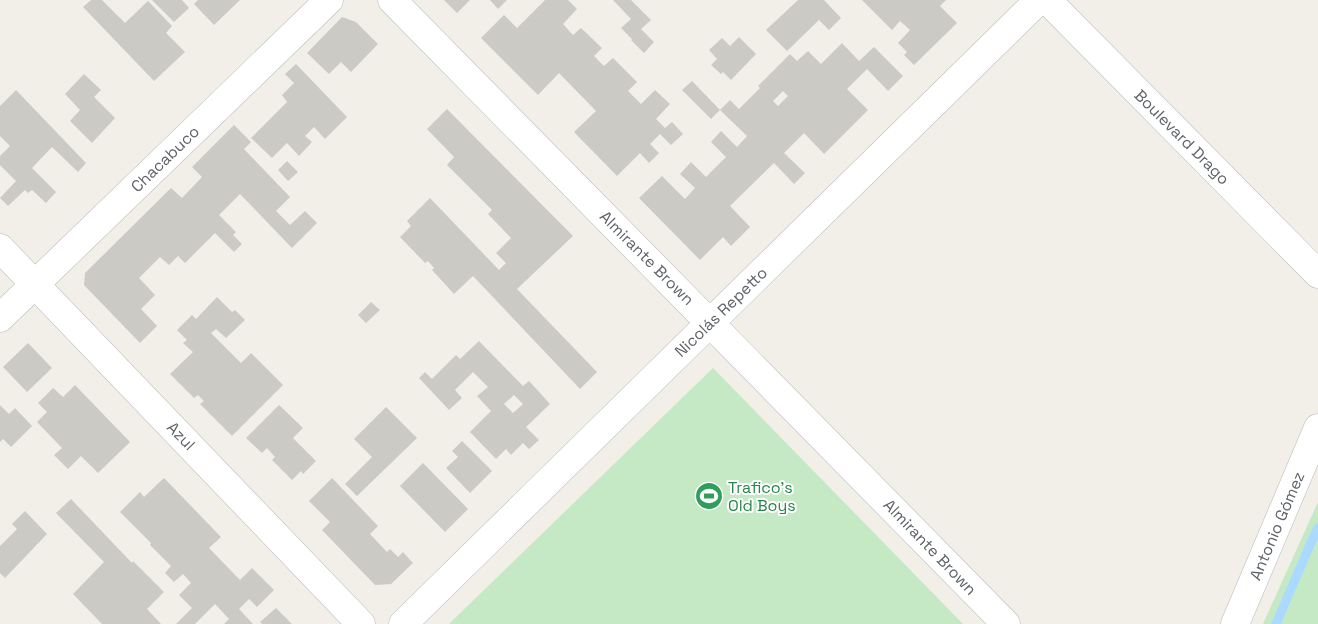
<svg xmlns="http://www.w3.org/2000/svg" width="1318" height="624" font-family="'Space Grotesk',sans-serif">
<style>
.green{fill:#c5e8c5}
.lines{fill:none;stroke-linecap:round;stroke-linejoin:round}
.stream{stroke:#aadaff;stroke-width:9}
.building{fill:#cccac5;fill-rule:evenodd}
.street-casing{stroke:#b5b8bc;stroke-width:29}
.secondary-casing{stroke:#b6babf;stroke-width:29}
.street{stroke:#fff;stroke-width:28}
.secondary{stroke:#fff;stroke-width:28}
.labels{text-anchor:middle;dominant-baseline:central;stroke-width:4;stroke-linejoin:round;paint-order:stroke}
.street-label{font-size:16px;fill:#5f6368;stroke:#fff}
.leisure-label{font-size:16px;fill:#27864d;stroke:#fff;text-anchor:start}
</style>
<rect width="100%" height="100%" fill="#f1efe8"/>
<path class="green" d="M713,368L963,624H449Z
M1318,502V624H1263Z"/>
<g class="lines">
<path class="stream" d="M1276,624L1310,545L1318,528"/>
</g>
<path class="building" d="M91,0H102L125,23L148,1L172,26L166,33L185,52L154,81L83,7Z
M152,0H182L189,8L174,22Z
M198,0H240L214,25L194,4Z
M444,0H470L457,13Z
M490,0H507L498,9Z
M545,0H568L577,9L563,24L573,35L581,28L602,48L594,56L604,66L613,58L637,82L628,91L641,104L655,90L670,104L656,119L665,128L672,122L683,134L671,145L660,134L650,144L659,153L649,163L640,153L617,176L574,132L596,111L559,73L538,95L481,38L504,15L517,28Z
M613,0H631L651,20L641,29L654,42L644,53L631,40L632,39L621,28L631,19Z
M798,0H824L841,18L829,30L819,20L787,51L766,30Z
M862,0H946L940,6L957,23L914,65L904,55L907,52L898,43L910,30L900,21L892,30Z
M342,17L356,22L378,44L351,72L341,62L329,74L307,53Z
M739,37L756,54L731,80L723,72L721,74L711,65L717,59L709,50L722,38L730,46Z
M842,43L859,61L874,47L903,76L888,91L867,69L847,89L868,110L824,154L804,133L784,153L805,173L794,184L774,163L730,206L750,227L731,246L723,237L700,260L639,198L662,176L685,199L695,188L680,174L691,162L706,177L726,157L711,142L721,131L737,147L747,136L720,110L711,119L682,90L692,81L720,110L730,100L739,109L760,88L758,86L790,54L797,61L808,51L821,64ZM783,91L788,96L778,106L773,101Z
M296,64L347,117L325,139L314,127L305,136L312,142L299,156L287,143L272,158L251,138L287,102L282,95L294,83L285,74Z
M84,74L101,90L94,97L115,118L92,143L70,121L80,110L65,94Z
M16,90L86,163L78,172L52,147L32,168L56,192L46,203L32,190L28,193L25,190L8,206L0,198L16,181L0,165V156L10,146L0,136V106Z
M447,109L573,236L517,289L597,372L580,389L473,276L454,294L432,270L434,268L428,261L425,263L400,237L411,226L407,221L430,198L499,270L506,263L496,253L511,238L488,214L492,210L447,165L454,157L427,129Z
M234,125L251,142L244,149L290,197L276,211L290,225L305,211L317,223L292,248L240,194L219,215L236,232L233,235L242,244L234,252L215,233L185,263L178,256L169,265L160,257L139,278L155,295L141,309L157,326L140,343L84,285L85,273L171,188L182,198L202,177L192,167Z
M287,161L298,172L288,181L278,170Z
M217,297L232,312L235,310L245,320L226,338L216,329L211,333L241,363L251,353L283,385L232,436L200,404L204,401L198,395L194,398L170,374L193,352L183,343L187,340L177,330L192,315L196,319Z
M371,302L380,310L366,323L358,315Z
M479,341L523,386L529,381L550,404L526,427L539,440L529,449L523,443L511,455L506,449L496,459L470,432L491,411L477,396L488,387L473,372L455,390L462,398L449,410L419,378L425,372L432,379L456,355L460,359ZM514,395L523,404L513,413L504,404Z
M28,343L52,368L27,392L3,367Z
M75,385L130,442L98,473L81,456L68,469L54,455L62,448L37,422L47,412L38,403L53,388L63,397Z
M0,405L9,414L15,408L32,426L11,447L3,439L0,442Z
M279,405L303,428L293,438L316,461L303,474L301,471L292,480L272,460L275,457L267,448L262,453L246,438Z
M386,407L417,438L357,496L345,484L372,457L354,439Z
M462,441L492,471L470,493L446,468L458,457L452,451Z
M423,463L468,509L445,532L400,486Z
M164,478L221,537L209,548L240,580L252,568L274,590L257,607L249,599L239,609L253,624H224L229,619L215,604L195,624H176L192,608L179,595L191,583L183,574L174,582L165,573L171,566L150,545L151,543L120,512L140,492L144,497Z
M332,478L378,526L370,534L387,552L390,549L398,557L403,552L413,563L391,584L375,585L322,530L330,522L309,501Z
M71,499L132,563L133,561L164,592L147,609L161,624H102L73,594L104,562L56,513Z
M25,511L47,534L5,578L0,573V546L17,529L12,524Z
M276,608L292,624H262L260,622Z"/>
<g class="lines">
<g class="street-casing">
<path id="street" d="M392,0L1006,624
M0,248L361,624
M0,318L329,0
M403,624L1039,0
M1235,624L1318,428"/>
</g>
<g class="secondary-casing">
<path id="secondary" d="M1047,0L1318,274"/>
</g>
<use href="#street" class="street"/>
<use href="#secondary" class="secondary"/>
</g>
<defs>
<g id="stadium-disc" transform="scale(1.4375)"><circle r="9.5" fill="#2e9e5b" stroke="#fff"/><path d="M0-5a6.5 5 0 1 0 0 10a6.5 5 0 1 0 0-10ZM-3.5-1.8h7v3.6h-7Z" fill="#fff"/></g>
</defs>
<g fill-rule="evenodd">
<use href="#stadium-disc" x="709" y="496"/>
</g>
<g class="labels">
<g class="street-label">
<text transform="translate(1182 137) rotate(45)">Boulevard Drago</text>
<text transform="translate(165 159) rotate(-44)">Chacabuco</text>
<text transform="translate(647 258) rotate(45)">Almirante Brown</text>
<text transform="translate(721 312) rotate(-44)">Nicolás Repetto</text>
<text transform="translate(181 436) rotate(46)">Azul</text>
<text transform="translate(1277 526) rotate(-67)">Antonio Gómez</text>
<text transform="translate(930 547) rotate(46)">Almirante Brown</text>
</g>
<g class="leisure-label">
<text x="728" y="487">Trafico's<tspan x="728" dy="18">Old Boys</tspan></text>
</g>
</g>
</svg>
